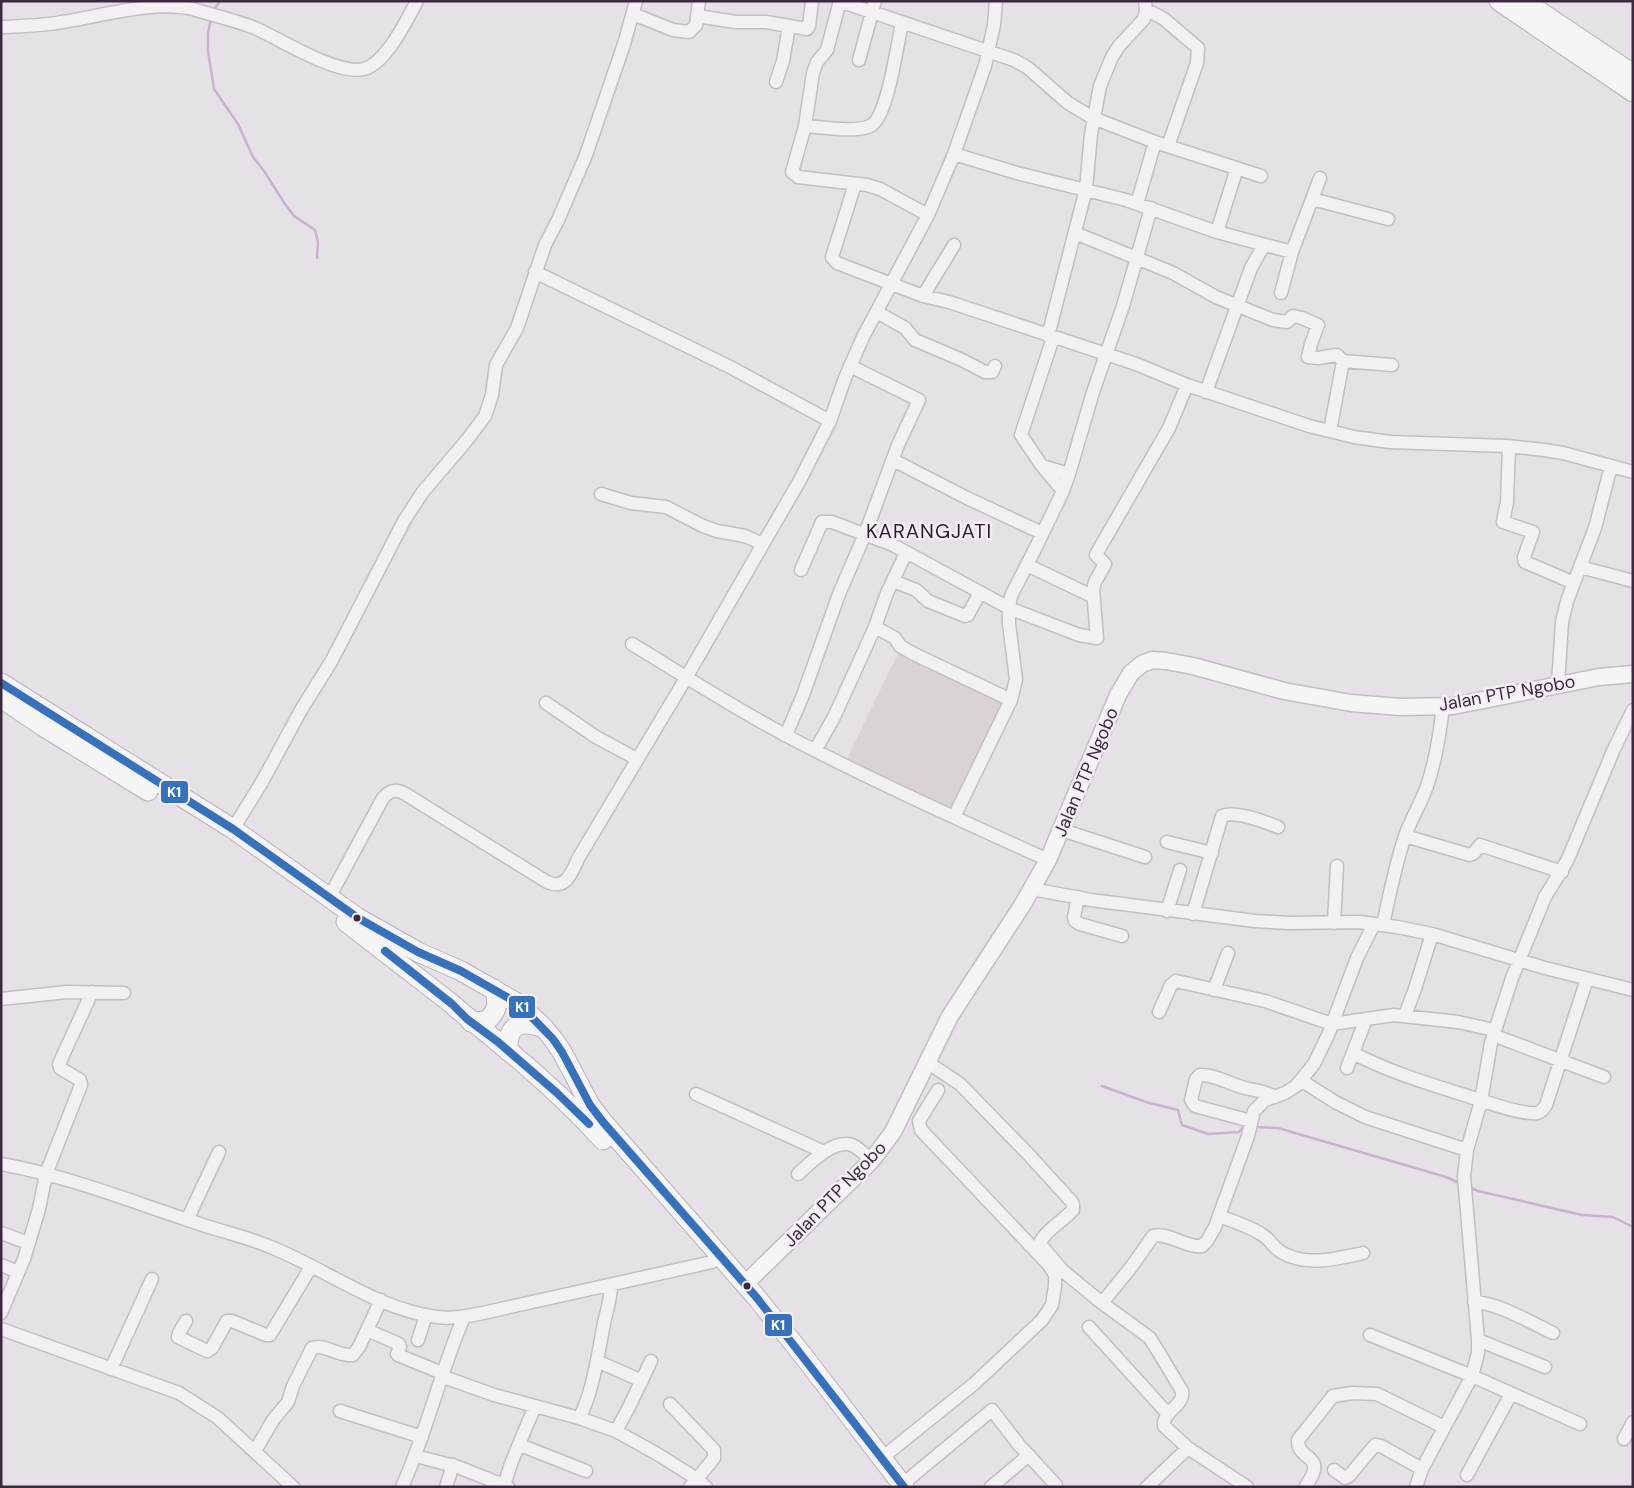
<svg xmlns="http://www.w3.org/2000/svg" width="1634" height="1488" font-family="'DM Sans',sans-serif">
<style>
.built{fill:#d9d2d9}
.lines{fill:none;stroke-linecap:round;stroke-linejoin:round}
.stream{stroke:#c8b2ce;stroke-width:2.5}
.minor-casing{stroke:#c2bec2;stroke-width:15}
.major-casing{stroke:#c2bec3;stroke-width:19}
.highway-casing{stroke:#b8b3ba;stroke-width:21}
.minor{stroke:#f3f0f3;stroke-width:12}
.major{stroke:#f6f5f6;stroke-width:16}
.highway{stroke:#f6f5f6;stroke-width:19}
.bus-1-casing{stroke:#f4eff5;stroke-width:11}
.bus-1{stroke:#3671b9;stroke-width:8}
.bus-dot{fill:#3b2a3d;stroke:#f4eff5;stroke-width:2}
.labels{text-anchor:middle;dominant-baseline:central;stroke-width:5;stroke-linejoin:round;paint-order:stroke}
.street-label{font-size:18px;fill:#3b2a3d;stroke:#f4eff5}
.quarter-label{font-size:20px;letter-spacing:1px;fill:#2c1c2e;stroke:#f4eff5}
.line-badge{stroke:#f4eff5;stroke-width:2}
.badge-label{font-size:14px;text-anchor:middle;font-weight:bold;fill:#fff}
</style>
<rect width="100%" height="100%" fill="#e5e1e6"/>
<path class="built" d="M900,649L1009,700L954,811L847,759Z"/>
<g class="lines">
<path class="stream" d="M1,3L3,1
M213,11L220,1
M211,19L208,33V51L214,89L238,124L253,157L264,171L285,204L294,216L315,230L318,242L317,258
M1102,1086L1146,1102L1178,1110L1182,1125L1208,1134L1239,1132L1244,1126H1247
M1255,1127L1278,1128L1446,1177L1461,1184
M1469,1187L1478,1191L1582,1215L1613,1217L1633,1227"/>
<g class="minor-casing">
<path id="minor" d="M839,1L1014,60L1028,68L1068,103L1093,118L1155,142L1261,176
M840,1L827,50L817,62L813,73L805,126L792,172L798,177L867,185L880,189L928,215
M1146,11L1153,13L1164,19L1198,48L1197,63L1168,146
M633,14L673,30L689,32L696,25L699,1
M697,16L736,22H766L807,29L809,26L812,1
M1,27C21,26 42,26 62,22C102,16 154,0 193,9C212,15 238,21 255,28C280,39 338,76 364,69C386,63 407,20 417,1
M859,60L875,1
M776,82L783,61L789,26
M805,126C822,127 855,133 870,126C888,118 897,44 902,23
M954,154L1017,173L1126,200L1217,232L1292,252L1320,178
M855,184L832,257L837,263L923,296L949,302L1136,364L1187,385L1309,426L1354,437L1390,442L1507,446L1544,450L1563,453L1633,472
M1312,199L1388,219
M1137,204L1155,142
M1217,232L1237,168
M1075,233L1173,273L1216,297L1273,320L1287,322L1293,316L1302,318L1318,325L1311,344L1308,357L1318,358L1337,355L1343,361L1330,431
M535,272L730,367L830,421
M1281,293L1292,252
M923,296L954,245
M877,312L905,328L915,340L962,360L985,372H992L995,366
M1048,336L1086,189L1091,134L1100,86L1112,57L1119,46L1144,19L1146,11L1145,1
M1053,338L1021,435L1042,466L1063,491
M1343,361L1392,365
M1206,392L1251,268L1264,245
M1509,447L1507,502L1503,522L1533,532L1524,557L1525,562L1574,583
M893,460L967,498L1042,533
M1042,466L1069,474
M601,494L631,503L666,507L703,526L717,531L745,536L763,544
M1027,565L1092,596
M1580,567L1633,581
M801,570L822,522H832L893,545L1009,608L1079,635L1097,638L1093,590L1095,582L1105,564L1096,555L1098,551L1169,428L1187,385
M893,581L916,590L928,601L965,616L968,615L980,592
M875,627L895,638L900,646L914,654L1011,700
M632,644C683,675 733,707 785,735C871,780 960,820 1048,860
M1558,685L1562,622L1567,601L1595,528L1611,466
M546,703L596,737L637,759
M786,735L803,695L839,594L865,534L898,445L919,400L850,366
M816,749L834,717L875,627L887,593L906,553
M954,817L1011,700L1016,679L1009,624V608L1011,596L1036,547L1063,491L1069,474L1093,392L1123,306L1151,208
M233,829L262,782L301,710L331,662L404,521L422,493L467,440L485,416L492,395L496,365L517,328L545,245L558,220L586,155L624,44L636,1
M1062,830L1145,857
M1405,836L1470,855L1474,853L1480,845L1483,846L1562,872
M1167,842L1212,853
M1032,889L1091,900L1255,921L1289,923L1359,922L1397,927L1432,934L1545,968L1633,990
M330,896L383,798C391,789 397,789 407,795L547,882C567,891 572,871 579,857L686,678L763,544L800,480L830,421L845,378L863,337L928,215L954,154L985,66L994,25L996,1
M1078,897L1074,917L1075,921L1080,924L1122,936
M1167,911L1180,870
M1193,914L1222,816C1235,810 1265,822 1278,827
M1334,923L1337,866
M1383,925C1389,896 1395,867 1404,839C1410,820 1421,804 1427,786C1436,760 1440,733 1443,706
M1214,990L1228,953
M1,999L67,992L124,993
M1159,1012L1171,985L1176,981L1265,1001L1332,1024L1394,1015L1458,1022L1494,1030
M1405,1015L1415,989L1432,934
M1493,1035L1604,1077
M1353,1053C1391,1073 1433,1085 1474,1098C1489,1103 1523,1115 1537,1113C1542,1112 1543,1109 1546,1105L1587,979
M927,1062L960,1084L1030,1156L1071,1201L1073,1204V1210C1065,1219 1041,1234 1040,1244L1063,1271L1102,1303
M1347,1068L1366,1019
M1302,1081L1335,1102L1365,1117L1467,1150
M696,1094L824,1152
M1251,1121L1195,1106L1191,1100L1196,1079L1200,1075C1215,1074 1231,1085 1245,1088C1256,1091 1266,1091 1275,1097
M1,1164C68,1176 130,1201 194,1222C216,1230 240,1235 263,1244C321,1265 374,1309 437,1317C453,1319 468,1316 483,1313L712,1262
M798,1174C810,1163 833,1139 852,1145C859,1148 866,1156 872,1160
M1219,1216C1232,1221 1249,1226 1261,1234C1269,1238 1273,1247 1281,1252C1306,1267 1336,1259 1363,1253
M187,1220L219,1152
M1,1233L28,1243
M1,1265L18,1272
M1474,1302C1496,1302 1532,1323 1553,1333
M1,1313L24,1259L39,1209L46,1174L81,1085L80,1080L60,1068L59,1064L92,992
M186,1321L179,1333L178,1337L207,1351L212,1348L227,1321H232L266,1335H270L311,1267
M1089,1327L1168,1414
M1,1329L179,1393L218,1418L293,1487
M367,1330L399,1344L400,1347L397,1354L398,1355L442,1373
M1370,1335L1472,1376L1580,1424
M418,1340L426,1315
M1478,1340L1545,1367
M597,1361L642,1381
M111,1369L152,1279
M441,1376L494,1395L579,1418C592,1397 599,1349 604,1323C607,1310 611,1298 611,1285
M340,1411L422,1437
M579,1418L616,1431L628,1409L651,1361
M616,1431L659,1455L697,1479L714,1458V1450L670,1404
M1624,1439L1633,1422
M520,1445L586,1471
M1188,1448L1164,1426C1162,1411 1185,1406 1182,1391L1150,1338L1102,1303L1132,1266L1153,1236C1169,1232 1186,1248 1202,1246L1207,1241L1215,1227L1248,1136L1254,1111L1265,1100L1285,1093L1296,1086L1314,1064L1328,1035L1357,958L1374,924
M255,1451L273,1420L288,1402L293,1386L312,1348C324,1343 339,1357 353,1355L359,1347L381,1300
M416,1456L458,1467L508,1487
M883,1457L975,1383L1042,1320L1052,1305L1055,1286V1275L1049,1265L921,1130L919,1121L938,1090
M1334,1470L1345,1478L1349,1476L1375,1445L1381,1446L1422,1469
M1467,1475L1511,1394
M504,1485L512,1461L535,1406
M1306,1486C1329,1453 1297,1462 1298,1440L1333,1396L1352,1393L1377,1394L1444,1427
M402,1487C427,1432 440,1372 464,1317
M446,1487L453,1465
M690,1487L697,1479L706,1487
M899,1487L992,1410L1019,1445L1056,1485
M991,1487L1029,1455
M1147,1487L1188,1448L1247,1487
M1416,1487L1422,1469L1472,1376L1478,1353V1340L1464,1176L1467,1150L1481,1101L1491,1043L1512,978L1545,897L1567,861L1614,749L1633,710"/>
</g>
<g class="major-casing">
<path id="major" d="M745,1284L872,1160L893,1132L950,1016L1023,904L1048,860L1118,695L1131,673L1142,664L1152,660L1166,661L1193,666L1284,691L1351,703L1400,707L1453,706L1599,677L1633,674"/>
</g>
<g class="highway-casing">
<path id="highway" d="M1499,1L1633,92
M1524,1L1633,74
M1,683L233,829L358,918L418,952L461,971L519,1004L544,1028L553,1039L562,1052L590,1105L603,1122L757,1298L805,1358L904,1487
M1,698L44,727L148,791
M346,922L452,1004C467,1018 483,1029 499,1043C536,1073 571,1105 603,1140
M471,1022L486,1021C498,1012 499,1002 494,989
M508,1051C507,1023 521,1020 544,1028"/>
</g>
<use href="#minor" class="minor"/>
<use href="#major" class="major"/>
<use href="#highway" class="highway"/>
<g class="bus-1-casing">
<path id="bus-1" d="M1,683L233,829L358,918L418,952L461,971L519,1004L553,1039L562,1052L590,1105L603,1122L757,1298L904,1487
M385,951L452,1004L467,1019L498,1042L557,1093L589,1124"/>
</g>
<use href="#bus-1" class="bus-1"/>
</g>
<g class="bus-dot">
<circle cx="357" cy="918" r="4.5"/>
<circle cx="747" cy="1286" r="4.5"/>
</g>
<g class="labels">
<g class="street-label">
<text transform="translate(1507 693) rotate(-10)">Jalan PTP Ngobo</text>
<text transform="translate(1086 772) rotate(-67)">Jalan PTP Ngobo</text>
<text transform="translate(835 1194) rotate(-46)">Jalan PTP Ngobo</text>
</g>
<g class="quarter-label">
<text x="929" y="531">KARANGJATI</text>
</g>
</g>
<g class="line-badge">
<rect x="160" y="780" width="29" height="24" rx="5" fill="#3671b9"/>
<rect x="508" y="995" width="28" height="24" rx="5" fill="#3671b9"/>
<rect x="764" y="1313" width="29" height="24" rx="5" fill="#3671b9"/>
</g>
<g class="badge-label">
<text x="174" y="797">K1</text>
<text x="522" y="1012">K1</text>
<text x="778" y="1330">K1</text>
</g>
<rect width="1634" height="1488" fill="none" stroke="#3b2a3d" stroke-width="5"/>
</svg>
